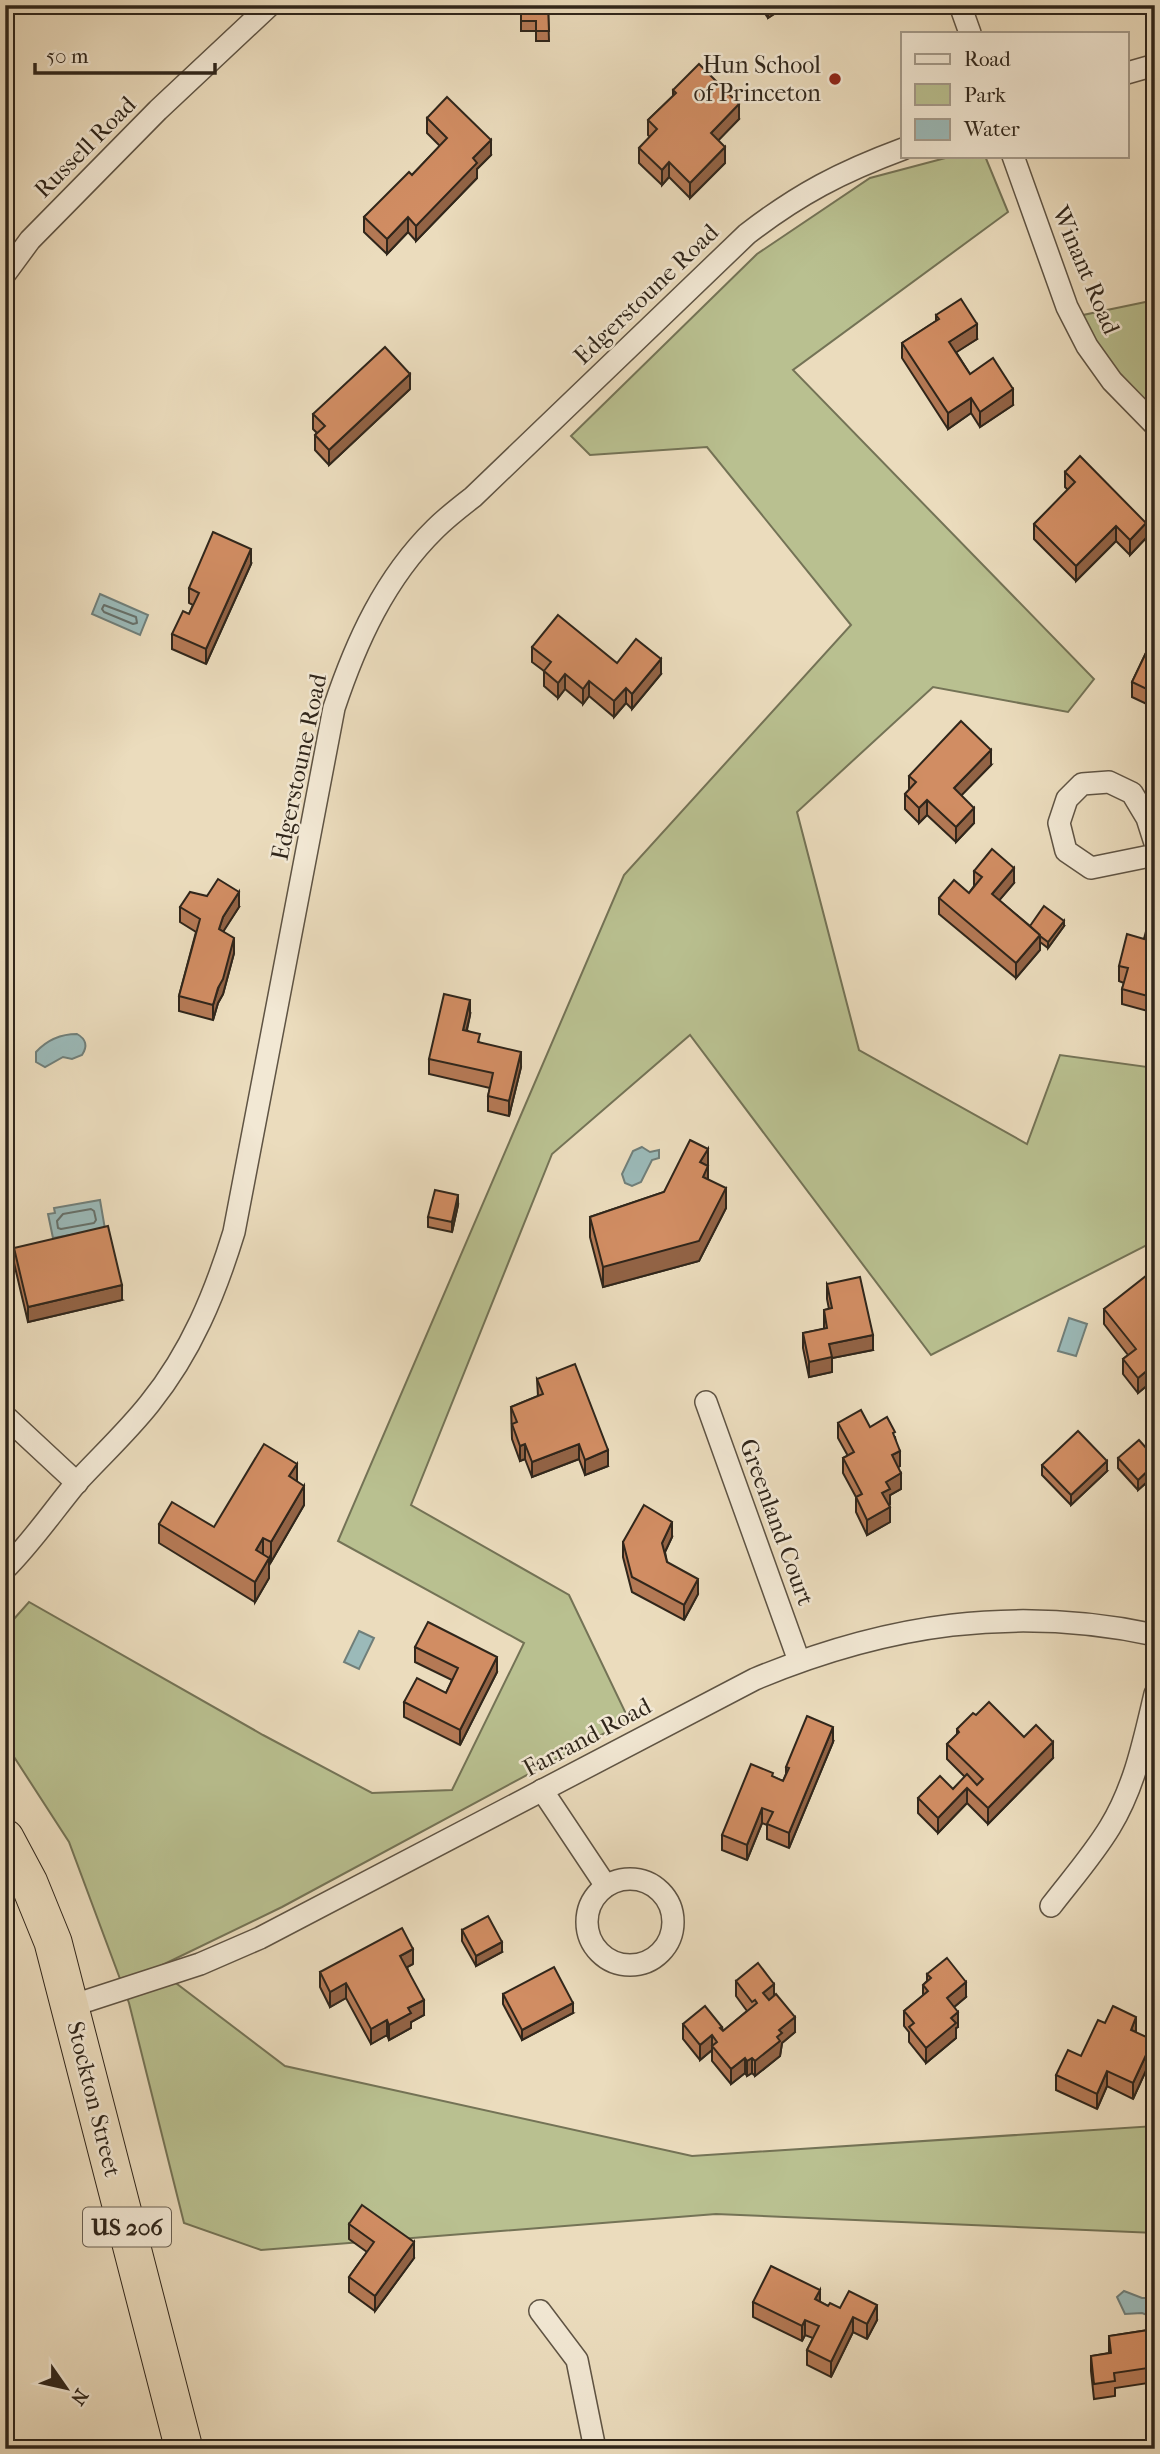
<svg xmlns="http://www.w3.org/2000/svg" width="1160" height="2454" font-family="'IM FELL French Canon',serif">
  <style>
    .green { fill: #b9c090; stroke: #747356; stroke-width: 2 }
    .water { fill: #9bbab9; stroke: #707f7a; stroke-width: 2 }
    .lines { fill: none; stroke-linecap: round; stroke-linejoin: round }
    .shore { stroke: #66706a; stroke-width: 2 }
    .minor-casing { stroke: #5f5444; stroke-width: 24 }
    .trunk-casing { stroke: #30261b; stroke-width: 39 }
    .minor { stroke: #f2e8d4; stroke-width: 21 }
    .trunk { stroke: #ebdcbd; stroke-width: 37 }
    .wall { fill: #b47955; stroke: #30261b; stroke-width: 2 }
    .shaded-wall { fill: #926345; stroke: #30261b; stroke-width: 2 }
    .building { fill: #d18d63; stroke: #30261b; stroke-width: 2 }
    .poi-dot { fill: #8f2418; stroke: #f2e8d4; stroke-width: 2.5 }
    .labels { text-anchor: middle; stroke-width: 5; stroke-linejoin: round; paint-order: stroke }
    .shield { fill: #f2e8d4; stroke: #6a6052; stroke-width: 2 }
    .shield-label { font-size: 23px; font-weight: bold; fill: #30261b }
    .poi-label { font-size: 24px; fill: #30261b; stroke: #f2e8d4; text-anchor: end }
    .street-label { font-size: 24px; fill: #30261b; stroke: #f2e8d4 }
  </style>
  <rect width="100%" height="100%" fill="#ebdcbd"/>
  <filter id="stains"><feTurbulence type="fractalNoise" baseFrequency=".00286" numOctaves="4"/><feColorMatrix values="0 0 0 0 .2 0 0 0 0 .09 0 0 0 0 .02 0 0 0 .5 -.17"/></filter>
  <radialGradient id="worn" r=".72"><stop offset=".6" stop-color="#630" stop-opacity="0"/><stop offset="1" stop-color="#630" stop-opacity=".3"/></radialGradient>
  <g class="green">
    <polygon points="953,156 985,156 1008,212 793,370 1094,679 1068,712 933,687 797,812 859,1050 1027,1144 1060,1055 1155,1068 1155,1241 931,1355 690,1035 552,1154 411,1505 569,1595 629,1720 282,1907 156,1968 285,2066 692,2156 1155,2126 1155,2233 716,2214 261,2250 184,2223 129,2003 69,1842 5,1743 5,1629 29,1602 263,1735 372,1793 452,1790 524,1643 338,1541 624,875 851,625 707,447 590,455 571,436 757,254 870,178"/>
    <polygon points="1155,300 1155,432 1064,319"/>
  </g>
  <g class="water">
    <polygon points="100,594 148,615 140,635 92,614"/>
    <path d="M77 1034C86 1039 88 1046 82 1055L72 1059 63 1057 45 1067 36 1062V1052C47 1040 60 1034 77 1034Z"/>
    <polygon points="642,1147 650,1152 659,1150 659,1158 652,1160 641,1182 632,1186 625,1183 622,1174 633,1151"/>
    <polygon points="100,1200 105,1229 53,1238 48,1214 55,1213 54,1208"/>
    <polygon points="1069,1318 1087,1324 1076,1356 1058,1351"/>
    <polygon points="359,1631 374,1638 359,1669 344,1662"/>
    <polygon points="1124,2291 1142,2298 1155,2298 1155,2318 1142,2313 1125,2314 1117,2297"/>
  </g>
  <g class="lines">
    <g class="shore">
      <polygon points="104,605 136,617 137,623 133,624 104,612 102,609"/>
      <polygon points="91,1209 94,1211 96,1220 94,1223 61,1229 58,1228 57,1221 63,1214"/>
    </g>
    <defs>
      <g id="minor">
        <polyline points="960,5 970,33"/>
        <polyline points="1127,73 1155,65"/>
        <polyline points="1013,156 1067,307 1087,346 1112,381 1155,425"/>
        <polyline points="5,274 30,240 158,110 270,5"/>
        <polyline points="1155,843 1147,818 1132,793 1109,782 1082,784 1067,799 1059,823 1066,851 1091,868 1155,855"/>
        <polyline points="706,1402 799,1661"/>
        <polyline points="5,1416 77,1483"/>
        <path d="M5 1569C32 1542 53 1511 77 1482 101 1456 128 1431 150 1403 191 1352 215 1294 234 1232L334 708C356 642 385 578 435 529 447 517 460 507 473 497L747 234C799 194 841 172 903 149"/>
        <polyline points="542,1790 606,1886"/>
        <circle cx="630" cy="1922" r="43"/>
        <path d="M1051 1906C1071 1880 1093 1855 1110 1827 1135 1786 1144 1740 1155 1694"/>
        <path d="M71 2006 200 1964 260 1938 755 1679C887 1624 1014 1605 1155 1635"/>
        <polyline points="540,2311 577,2360 595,2449"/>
      </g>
      <polyline id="trunk" points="5,1838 29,1883 53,1942 184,2449"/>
    </defs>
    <use href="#minor" class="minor-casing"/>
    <use href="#trunk" class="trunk-casing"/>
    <use href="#minor" class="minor"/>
    <use href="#trunk" class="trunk"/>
  </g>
  <g class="wall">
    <polygon points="521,5 548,5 549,41 536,41 536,31 521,31"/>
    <polygon points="759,5 788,5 768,18"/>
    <polygon points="673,90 739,119 718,140 725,163 690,198 669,177 662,185 639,163 639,148 650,137 648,135 648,120 673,96"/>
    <polygon points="427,118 491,155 477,169 477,178 416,241 408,232 387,254 364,232 364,217 412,175 440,146 427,133"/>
    <polygon points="936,315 977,339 956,352 970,374 1013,405 980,427 971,413 948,429 902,358 902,343 936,321"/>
    <polygon points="410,389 329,465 315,450 315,435 317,433 313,429 313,414"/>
    <polygon points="1065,472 1146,538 1130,555 1116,541 1076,581 1034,539 1034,524 1068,490 1065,487"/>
    <polygon points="251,564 206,664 172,649 172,634 189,614 193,605 189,603 189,588"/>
    <polygon points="1155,634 1155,708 1132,697 1132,682"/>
    <polygon points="532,647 617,663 661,674 632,709 626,703 614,717 589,696 583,704 565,689 558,698 544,686 544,671 532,662"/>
    <polygon points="991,765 961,795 974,823 956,842 927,815 919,823 905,809 905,794 909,790 909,776"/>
    <polygon points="974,871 1014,883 999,900 1030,926 1064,926 1048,948 1040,942 1040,950 1016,978 939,914 939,898 969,893 974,886"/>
    <polygon points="180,907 239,907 223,931 234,953 223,994 218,1003 213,1020 179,1011 179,996 196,932 180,922"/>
    <polygon points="1155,917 1155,1013 1122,1004 1122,989 1124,983 1119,981 1119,966 1144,939"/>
    <polygon points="470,1015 467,1030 480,1043 521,1067 509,1116 488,1111 488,1096 490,1088 429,1074 429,1059"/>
    <polygon points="708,1149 708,1179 726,1208 699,1261 603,1287 590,1237 590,1217 664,1192"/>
    <polygon points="458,1205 452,1232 428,1227 428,1217"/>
    <polygon points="14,1248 122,1300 28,1322 14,1263"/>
    <polygon points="1155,1277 1155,1379 1138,1393 1123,1374 1123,1359 1128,1355 1104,1324 1104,1309"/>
    <polygon points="827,1284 873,1350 832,1358 832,1372 809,1377 803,1348 803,1333 824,1329 824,1310 829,1309 827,1299"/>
    <polygon points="537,1379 608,1466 585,1475 579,1459 532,1477 525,1459 520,1461 512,1439 511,1407 538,1396"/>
    <polygon points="838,1423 870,1427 895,1437 900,1466 898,1467 901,1489 890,1495 890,1504 889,1505 890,1522 867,1535 856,1512 856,1497 843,1473 843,1458 848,1456 838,1438"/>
    <polygon points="1118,1458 1155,1464 1155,1475 1138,1490 1118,1468"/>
    <polygon points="1042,1465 1107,1471 1071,1505 1042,1475"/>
    <polygon points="297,1481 304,1505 271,1562 269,1561 269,1578 255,1602 159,1543 159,1524 214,1527"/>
    <polygon points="672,1537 665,1552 667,1562 698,1594 684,1620 632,1592 623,1557 623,1542"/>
    <polygon points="415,1647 497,1672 460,1745 404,1717 404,1702 446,1693 452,1680 415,1662"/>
    <polygon points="976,1715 1024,1737 1053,1758 988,1824 967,1803 938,1833 918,1813 918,1798 953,1789 965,1777 947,1759 947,1744 957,1735 957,1729"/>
    <polygon points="833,1742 789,1848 767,1839 767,1825 762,1823 747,1860 722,1850 722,1835 773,1777 783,1781 786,1774 786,1767"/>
    <polygon points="462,1930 502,1952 476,1966 462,1941"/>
    <polygon points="413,1964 407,1967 424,2015 411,2022 411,2028 389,2040 387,2035 371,2044 346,1998 330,2007 320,1987 320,1972"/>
    <polygon points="927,1974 966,1997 954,2007 958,2027 956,2028 956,2038 926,2063 909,2042 909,2032 904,2026 904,2011 923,1996 923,1985 927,1981"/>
    <polygon points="736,1981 774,1996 795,2032 782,2043 780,2056 755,2076 752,2073 747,2076 745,2073 731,2084 712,2061 712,2050 700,2060 683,2039 683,2024 722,2027 723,2031 747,2011 736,1996"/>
    <polygon points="503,1994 573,2013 522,2040 503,2004"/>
    <polygon points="1105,2023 1136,2032 1153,2055 1133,2099 1107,2086 1097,2109 1056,2090 1056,2075 1081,2056"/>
    <polygon points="349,2224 414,2258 375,2311 349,2292 349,2277 367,2252 349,2239"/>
    <polygon points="753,2302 820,2302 828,2306 840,2308 877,2320 867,2339 853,2332 831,2377 807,2365 807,2350 813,2338 805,2335 802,2341 753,2317"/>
    <polygon points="1155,2329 1155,2382 1115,2388 1115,2396 1094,2399 1091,2371 1091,2356 1109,2353 1109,2336"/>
  </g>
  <g class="shaded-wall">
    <polygon points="768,5 788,5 768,18"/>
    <polygon points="804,5 811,5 804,10"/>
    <polygon points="739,104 739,119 711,148 711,133"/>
    <polygon points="491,140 491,155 477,169 477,178 416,241 416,226 473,158"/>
    <polygon points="725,147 725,163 690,198 690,183"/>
    <polygon points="669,162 669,177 662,185 662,170"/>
    <polygon points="408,217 408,232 387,254 387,239"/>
    <polygon points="977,324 977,339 949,357 949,342"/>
    <polygon points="410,374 410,389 329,465 329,450"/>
    <polygon points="1013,389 1013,405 980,427 980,412"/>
    <polygon points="971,398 971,413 948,429 948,413"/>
    <polygon points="1146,523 1146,538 1130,555 1130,540"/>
    <polygon points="1116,526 1116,541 1076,581 1076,566"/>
    <polygon points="251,549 251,564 206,664 206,649"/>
    <polygon points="661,659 661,674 632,709 632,694"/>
    <polygon points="565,674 565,689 558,698 558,683"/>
    <polygon points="589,681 589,696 583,704 583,689"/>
    <polygon points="626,688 626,703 614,717 614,701"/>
    <polygon points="991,750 991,765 954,803 954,788"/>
    <polygon points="927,800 927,815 919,823 919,808"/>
    <polygon points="974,808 974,823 956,842 956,827"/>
    <polygon points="1014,868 1014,883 992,909 992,894"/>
    <polygon points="239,892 239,907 223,932 219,929 223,917"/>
    <polygon points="1064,921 1064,926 1048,948 1048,942"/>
    <polygon points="1040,935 1040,950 1016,978 1016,963"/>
    <polygon points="234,938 234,953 223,994 218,1003 213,1020 213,1005"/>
    <polygon points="470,1000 470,1015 463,1045 463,1030"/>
    <polygon points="521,1052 521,1067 509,1116 509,1101"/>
    <polygon points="708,1149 708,1186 703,1196 700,1162"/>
    <polygon points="726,1188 726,1208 699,1261 603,1287 603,1267"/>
    <polygon points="458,1195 458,1205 452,1232 452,1222"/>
    <polygon points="122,1285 122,1300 28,1322 28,1307"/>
    <polygon points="873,1335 873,1350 832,1358 832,1372 809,1377 809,1362 829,1344"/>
    <polygon points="1155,1364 1155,1379 1138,1393 1138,1378"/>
    <polygon points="525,1444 525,1459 520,1461 520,1446"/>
    <polygon points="579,1444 579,1459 532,1477 532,1462"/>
    <polygon points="608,1450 608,1466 585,1475 585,1460"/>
    <polygon points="900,1451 900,1466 892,1471 892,1455"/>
    <polygon points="1107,1461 1107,1471 1071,1505 1071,1495"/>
    <polygon points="297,1464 297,1483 289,1476"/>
    <polygon points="1155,1464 1155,1475 1138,1490 1138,1480"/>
    <polygon points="901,1473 901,1489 890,1495 890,1504 882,1508 882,1493 886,1482"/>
    <polygon points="304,1486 304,1505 271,1562 271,1542"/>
    <polygon points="890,1507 890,1522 867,1535 867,1520"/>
    <polygon points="672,1522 672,1537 662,1558 662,1543"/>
    <polygon points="263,1538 263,1557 256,1550"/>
    <polygon points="269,1558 269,1578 255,1602 255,1582"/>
    <polygon points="698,1579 698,1594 684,1620 684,1605"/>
    <polygon points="497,1657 497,1672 460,1745 460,1730"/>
    <polygon points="833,1727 833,1742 789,1848 789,1833"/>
    <polygon points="1053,1742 1053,1758 988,1824 988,1808"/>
    <polygon points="967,1788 967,1803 938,1833 938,1818"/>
    <polygon points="762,1808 762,1823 747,1860 747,1845"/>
    <polygon points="502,1942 502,1952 476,1966 476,1956"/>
    <polygon points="413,1949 413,1964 400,1971 400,1956"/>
    <polygon points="966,1982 966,1997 947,2013 947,1998"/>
    <polygon points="346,1983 346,1998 330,2007 330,1992"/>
    <polygon points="774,1984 774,1999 763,2008 763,1993"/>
    <polygon points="424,2000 424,2015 411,2022 411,2028 389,2040 389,2025 408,2008"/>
    <polygon points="573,2003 573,2013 522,2040 522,2030"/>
    <polygon points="958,2012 958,2027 956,2028 956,2038 926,2063 926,2048 951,2018"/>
    <polygon points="795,2017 795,2032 782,2043 780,2056 755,2076 755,2061 777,2037 779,2030"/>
    <polygon points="1136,2017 1136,2032 1131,2030"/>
    <polygon points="387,2020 387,2035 371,2044 371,2029"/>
    <polygon points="712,2035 712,2050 700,2060 700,2045"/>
    <polygon points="1153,2040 1153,2055 1133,2099 1133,2083"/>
    <polygon points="745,2058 745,2073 731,2084 731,2069"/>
    <polygon points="752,2058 752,2073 747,2076 747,2061"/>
    <polygon points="1107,2071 1107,2086 1097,2109 1097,2094"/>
    <polygon points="414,2242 414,2258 375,2311 375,2296"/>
    <polygon points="820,2290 820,2305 815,2299"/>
    <polygon points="877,2305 877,2320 867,2339 867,2324"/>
    <polygon points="853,2317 853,2332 831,2377 831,2362"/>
    <polygon points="805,2320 805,2335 802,2341 802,2326"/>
  </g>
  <g class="building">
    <polygon points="521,5 548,5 549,31 536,31 536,21 521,21"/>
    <polygon points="699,64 739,104 711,133 725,147 690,183 669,162 662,170 639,148 657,129 648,120 676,93 673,90"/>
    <polygon points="447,97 491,140 473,158 477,163 416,226 408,217 387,239 364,217 409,172 412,175 447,138 427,118"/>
    <polygon points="961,299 977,324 949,342 970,374 993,358 1013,389 980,412 971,398 948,413 902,343 939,319 936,315"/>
    <polygon points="385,347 410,374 329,450 315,435 325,426 313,414"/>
    <polygon points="1080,456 1146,523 1130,540 1116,526 1076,566 1034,524 1075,482 1065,472"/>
    <polygon points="213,532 251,549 206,649 172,634 183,611 189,614 199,593 189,588"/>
    <polygon points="558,615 617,663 636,639 661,659 632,694 626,688 614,701 589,681 583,689 565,674 558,683 544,671 551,662 532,647"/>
    <polygon points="1155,634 1155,693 1132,682"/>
    <polygon points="961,721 991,750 954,788 974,808 956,827 927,800 919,808 905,794 916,782 909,776"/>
    <polygon points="992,849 1014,868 992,894 1040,935 1016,963 939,898 954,880 969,893 982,877 974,871"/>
    <polygon points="218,879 239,892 223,917 219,929 234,938 223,979 218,988 213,1005 179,996 200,919 180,907 190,892 207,896"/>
    <polygon points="1044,906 1064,921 1048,942 1040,936 1040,935 1030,926"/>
    <polygon points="1150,916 1155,917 1155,998 1122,989 1128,968 1119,966 1127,934 1144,939"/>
    <polygon points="444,994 470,1000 463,1030 480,1034 478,1042 521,1052 509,1101 488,1096 493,1073 429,1059"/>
    <polygon points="690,1140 708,1149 700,1162 708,1166 703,1177 726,1188 699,1241 603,1267 590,1217 664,1192"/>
    <polygon points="435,1190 458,1195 452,1222 428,1217"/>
    <polygon points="108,1226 122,1285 28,1307 14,1248"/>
    <polygon points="1151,1272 1155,1277 1155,1364 1138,1378 1123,1359 1136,1349 1104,1309"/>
    <polygon points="860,1277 873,1335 829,1344 832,1357 809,1362 803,1333 827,1328 824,1310 832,1308 827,1284"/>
    <polygon points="575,1364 608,1450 585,1460 579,1444 532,1462 525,1444 520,1446 512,1424 517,1422 511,1407 543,1394 537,1379"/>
    <polygon points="861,1410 870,1427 887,1417 895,1432 893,1433 900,1451 892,1455 901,1473 886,1482 890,1489 882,1493 890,1507 867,1520 856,1497 862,1494 843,1458 854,1452 838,1423"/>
    <polygon points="1078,1431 1107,1461 1071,1495 1042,1465"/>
    <polygon points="1139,1440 1155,1458 1155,1464 1138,1480 1118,1458"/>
    <polygon points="264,1444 297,1464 289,1476 304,1486 271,1542 263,1538 256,1550 269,1558 255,1582 159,1524 172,1502 214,1527"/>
    <polygon points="644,1505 672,1522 662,1543 667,1562 698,1579 684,1605 632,1577 623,1542"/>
    <polygon points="428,1622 497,1657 460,1730 404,1702 417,1678 446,1693 458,1668 415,1647"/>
    <polygon points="989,1702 1024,1737 1036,1725 1053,1742 988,1808 967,1788 938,1818 918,1798 940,1776 953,1789 967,1774 977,1785 983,1779 947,1744 959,1732 957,1729 973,1713 976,1715"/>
    <polygon points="807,1716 833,1727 789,1833 767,1824 773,1812 762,1808 747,1845 722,1835 751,1764 773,1773 772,1776 783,1781 789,1768 786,1767"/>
    <polygon points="488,1916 502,1942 476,1956 462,1930"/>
    <polygon points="402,1928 413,1949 400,1956 424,2000 408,2008 411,2013 389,2025 387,2020 371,2029 346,1983 330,1992 320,1972"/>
    <polygon points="947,1958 966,1982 947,1998 958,2012 951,2018 956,2023 926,2048 909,2027 914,2023 904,2011 928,1991 923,1985 931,1978 927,1974"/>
    <polygon points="758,1963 774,1984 763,1993 769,2000 776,1994 795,2017 779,2030 782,2033 777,2037 780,2041 755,2061 752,2058 747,2061 745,2058 731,2069 712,2046 717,2042 712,2035 700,2045 683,2024 705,2006 722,2027 720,2028 723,2031 757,2003 755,2000 752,2002 736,1981"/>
    <polygon points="554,1967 573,2003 522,2030 503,1994"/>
    <polygon points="1113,2006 1136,2017 1131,2030 1153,2040 1133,2083 1107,2071 1097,2094 1056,2075 1068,2050 1081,2056 1098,2020 1105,2023"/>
    <polygon points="362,2205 414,2242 375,2296 349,2277 374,2242 349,2224"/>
    <polygon points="771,2266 820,2290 815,2299 828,2306 830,2303 840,2308 849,2291 877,2305 867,2324 853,2317 831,2362 807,2350 819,2326 805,2320 802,2326 753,2302"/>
    <polygon points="1155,2329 1155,2367 1114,2373 1115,2381 1094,2384 1091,2356 1111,2353 1109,2336"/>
  </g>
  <circle class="poi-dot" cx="835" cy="79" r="7"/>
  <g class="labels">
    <rect class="shield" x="83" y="2207.5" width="88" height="39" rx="5"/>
    <g class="shield-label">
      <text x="127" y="2235">US 206</text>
    </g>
    <g class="poi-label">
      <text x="821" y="73">Hun School<tspan x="821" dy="28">of Princeton</tspan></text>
    </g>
    <g class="street-label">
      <text transform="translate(85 147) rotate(-45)" y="8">Russell Road</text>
      <text transform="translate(1086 270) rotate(67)" y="8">Winant Road</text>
      <text transform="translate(646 294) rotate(-44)" y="8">Edgerstoune Road</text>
      <text transform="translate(299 767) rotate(-78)" y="8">Edgerstoune Road</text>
      <text transform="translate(777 1522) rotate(70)" y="8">Greenland Court</text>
      <text transform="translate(587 1737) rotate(-28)" y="8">Farrand Road</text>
      <text transform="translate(94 2099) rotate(76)" y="8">Stockton Street</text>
    </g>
  </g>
  <rect width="1160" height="2454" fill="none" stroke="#ebdcbd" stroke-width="28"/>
  <rect x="7" y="7" width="1146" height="2440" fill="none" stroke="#30261b" stroke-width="3.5"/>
  <rect x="14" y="14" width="1132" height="2426" fill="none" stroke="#30261b" stroke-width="2"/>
  <rect x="901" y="32" width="228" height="126" fill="#f2e8d4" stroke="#a49a8a" stroke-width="2"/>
  <rect x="915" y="54" width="35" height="10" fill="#f2e8d4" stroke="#a49a8a" stroke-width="2"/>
  <text x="964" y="66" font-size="21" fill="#30261b">Road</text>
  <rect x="915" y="84" width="35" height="21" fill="#b9c090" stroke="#a49a8a" stroke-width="2"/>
  <text x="964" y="102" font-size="21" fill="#30261b">Park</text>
  <rect x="915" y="119" width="35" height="21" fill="#9bbab9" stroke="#a49a8a" stroke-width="2"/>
  <text x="964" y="136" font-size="21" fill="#30261b">Water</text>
  <g transform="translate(66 2388) rotate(124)" stroke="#f2e8d4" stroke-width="5" paint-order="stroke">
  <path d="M0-5L12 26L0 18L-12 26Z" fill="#30261b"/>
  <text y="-10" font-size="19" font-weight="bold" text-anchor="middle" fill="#30261b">N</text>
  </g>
  <path d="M35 63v10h180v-10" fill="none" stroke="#30261b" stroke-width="3.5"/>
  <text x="46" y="63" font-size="21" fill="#30261b" stroke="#f2e8d4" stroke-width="5" paint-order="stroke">50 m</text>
  <rect width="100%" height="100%" filter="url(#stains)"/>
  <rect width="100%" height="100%" fill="url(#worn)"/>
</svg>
